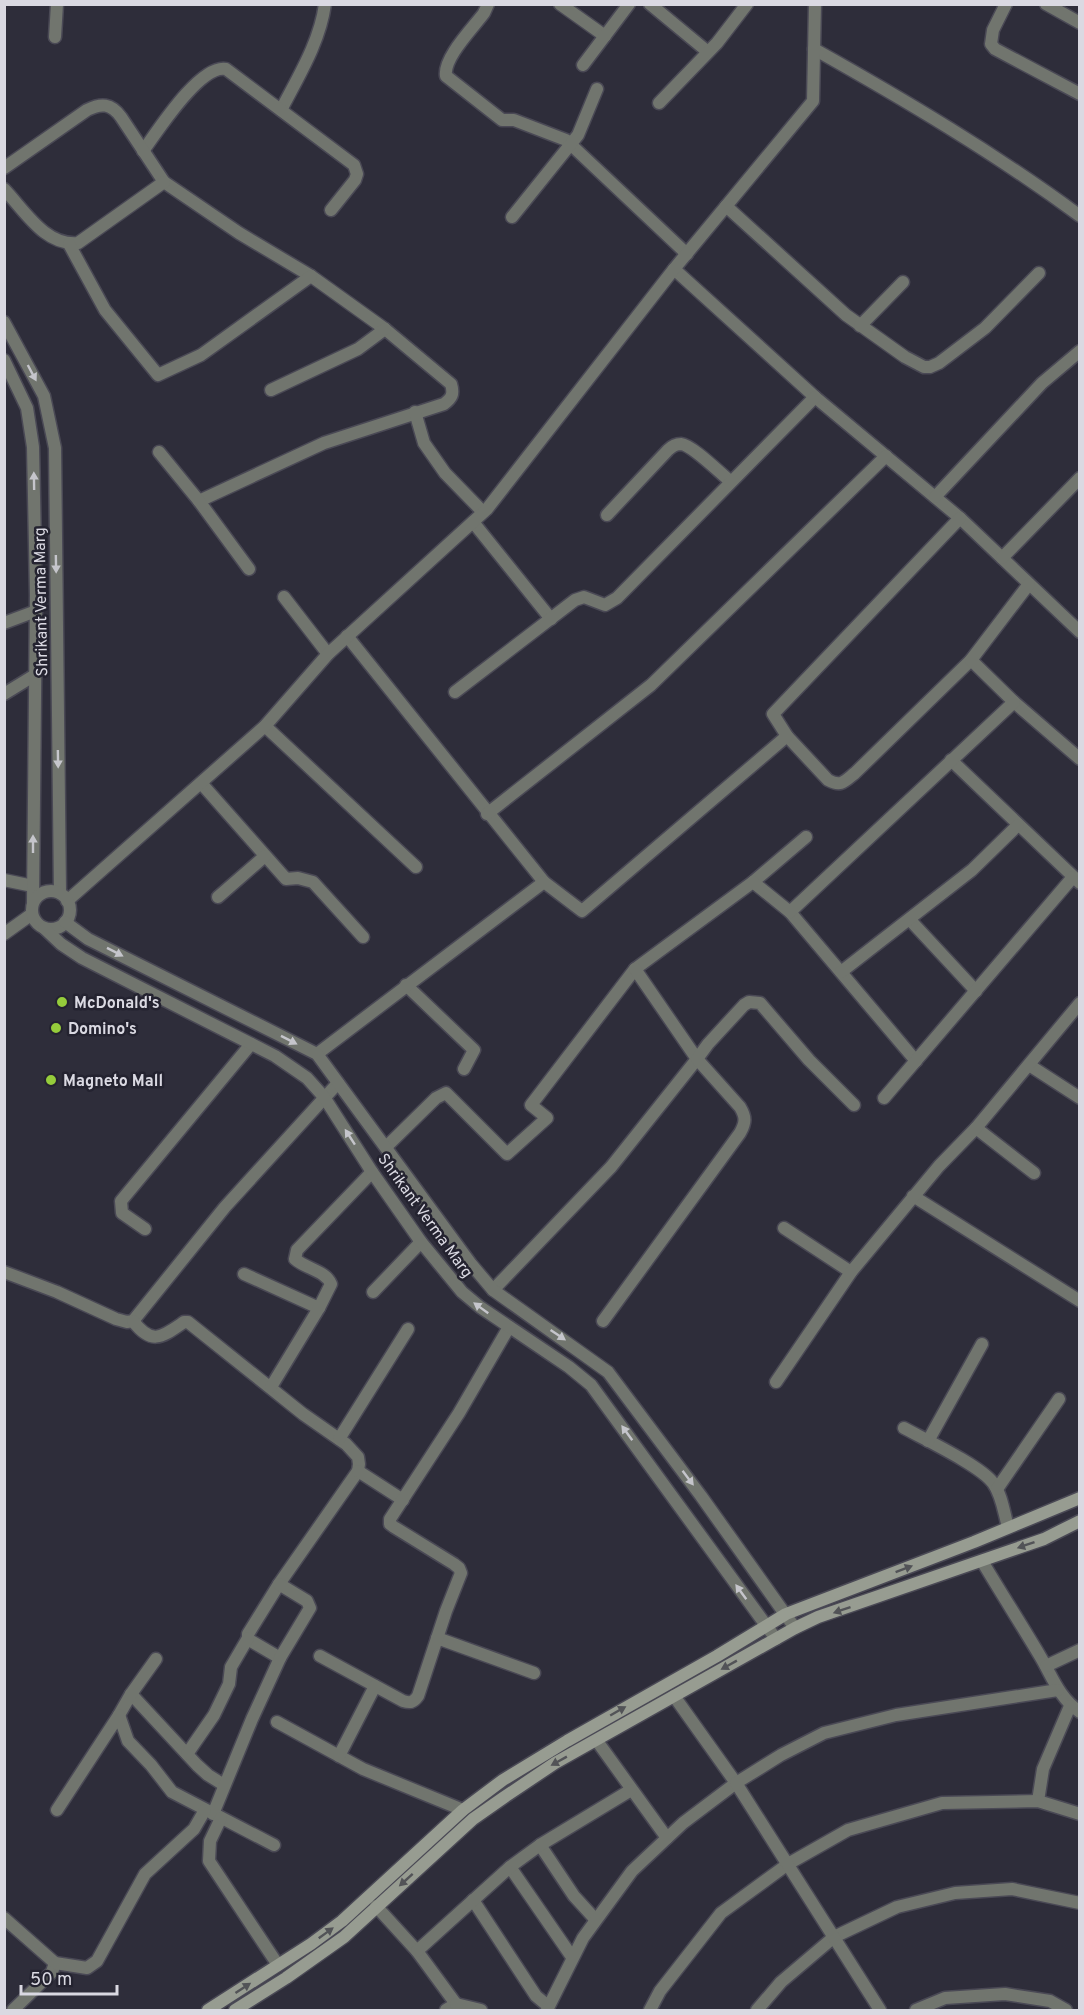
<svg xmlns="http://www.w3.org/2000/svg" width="1084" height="2015" font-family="Overpass,sans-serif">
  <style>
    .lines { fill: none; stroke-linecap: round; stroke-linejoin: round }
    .minor-casing { stroke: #4a4955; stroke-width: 15 }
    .tertiary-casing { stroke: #4a4955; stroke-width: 15 }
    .secondary-casing { stroke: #4a4955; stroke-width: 15 }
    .minor { stroke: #71756e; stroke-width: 12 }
    .tertiary { stroke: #71756e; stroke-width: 12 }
    .secondary { stroke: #979c91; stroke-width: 12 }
    .oneway { fill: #c5c5cb }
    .oneway2 { fill: #525357 }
    .poi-dot { fill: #95cc3b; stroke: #242330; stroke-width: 2 }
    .labels { text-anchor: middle; stroke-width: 5; stroke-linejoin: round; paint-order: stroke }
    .street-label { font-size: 16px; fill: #dad9e2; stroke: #242330 }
    .poi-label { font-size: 16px; font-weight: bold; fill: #dad9e2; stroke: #242330; text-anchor: start }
  </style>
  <rect width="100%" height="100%" fill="#2e2d3a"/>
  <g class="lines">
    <defs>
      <g id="minor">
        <path d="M488 4 484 13C473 28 443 58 446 76L502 120H514L566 140 687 254"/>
        <polyline points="560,4 605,36"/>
        <polyline points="650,4 708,52"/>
        <polyline points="1006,4 993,30 991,44 995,49 1080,94"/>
        <polyline points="1046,4 1080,23"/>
        <polyline points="55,37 57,4"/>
        <path d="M814 49C905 100 996 154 1080 216"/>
        <polyline points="583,65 629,4"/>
        <polyline points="659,103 717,43 747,4"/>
        <path d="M281 110C298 77 320 42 325 4"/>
        <path d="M143 151C157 132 200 64 226 69L354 165 357 174 355 180 331 210"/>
        <path d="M4 168 87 110C101 103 111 103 121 117L164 182 239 233 311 276 385 329 451 384C454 394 452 398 444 404L324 443 199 501"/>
        <path d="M4 189C25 211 45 246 78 243L164 182"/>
        <polyline points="726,206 846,315 905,357 924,367 930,367 939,363 985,328 1039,273"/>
        <polyline points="512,217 578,135 597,89"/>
        <polyline points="69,244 105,310 158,375 201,355 311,276"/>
        <polyline points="674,269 815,397 960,518 1080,632"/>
        <polyline points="860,326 903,282"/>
        <polyline points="271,390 358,349 385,329"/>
        <polyline points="415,412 424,443 445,473 483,512"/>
        <polyline points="159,452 199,501 249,569"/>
        <polyline points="935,497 1042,383 1080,351"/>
        <path d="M607 515 668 450C671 447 676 444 681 444 692 445 720 473 730 481"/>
        <polyline points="473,522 551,619"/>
        <polyline points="1002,558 1080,478"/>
        <polyline points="284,597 328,654"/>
        <polyline points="4,623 36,611"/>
        <polyline points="347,636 544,882"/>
        <polyline points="455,692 575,600 584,597 605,605 617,598 815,397"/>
        <polyline points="4,694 35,675"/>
        <polyline points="1014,702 1080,759"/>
        <polyline points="265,726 416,867"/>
        <path d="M787 736 828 780C841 787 844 782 855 773L971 660"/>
        <polyline points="951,760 1080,883"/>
        <polyline points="201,783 286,879 298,878 313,882 363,937"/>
        <polyline points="487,814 651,685 886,456"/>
        <polyline points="4,880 33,886"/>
        <polyline points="753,882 806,837"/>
        <polyline points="218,897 265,856"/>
        <polyline points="67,901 265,726 328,654 487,509 674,269 813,101 815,4"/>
        <polyline points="790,912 916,1061"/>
        <polyline points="910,920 976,991"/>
        <polyline points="4,934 32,914"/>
        <polyline points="841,972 972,870 1018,825"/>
        <polyline points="406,985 474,1050 464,1069"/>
        <polyline points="317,1054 544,882 582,911 787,736 773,714 960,518"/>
        <polyline points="1029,1065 1080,1098"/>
        <polyline points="884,1098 1073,877"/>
        <polyline points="976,1128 1034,1173"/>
        <polyline points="386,1147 436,1098 446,1093 507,1154 547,1118 531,1105 635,969 753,882 790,912 1014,702 971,660 1029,584"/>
        <polyline points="913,1196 1080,1301"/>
        <polyline points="784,1228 851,1272"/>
        <polyline points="145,1229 122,1213 121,1201 251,1044"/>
        <polyline points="4,1272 57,1292 116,1319 127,1322 133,1321 225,1207 338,1083"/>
        <polyline points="244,1274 319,1308"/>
        <polyline points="493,1290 611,1167 697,1059 635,969"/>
        <polyline points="373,1292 421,1242"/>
        <path d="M133 1321C152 1346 162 1337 184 1322H188L303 1414 346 1444 358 1457 359 1464 358 1471 279 1584 248 1634V1638L251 1641 280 1658"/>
        <path d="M603 1321 740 1133C746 1122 746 1117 740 1107L697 1059 708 1044 744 1005 749 1002 760 1003 809 1060 854 1105"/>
        <polyline points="776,1382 851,1272 939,1166 976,1128 1080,1003"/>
        <path d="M271 1387 319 1308 331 1284C325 1270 306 1269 295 1259L297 1250 372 1172"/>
        <path d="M904 1428C924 1439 981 1466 993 1483 1002 1495 1004 1513 1008 1527"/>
        <polyline points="339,1439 408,1329"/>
        <polyline points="928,1441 982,1344"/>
        <polyline points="358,1471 403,1500"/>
        <polyline points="997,1489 1059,1399"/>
        <path d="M982 1561C1001 1593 1021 1624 1040 1656 1052 1676 1059 1698 1080 1712"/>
        <polyline points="437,1638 534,1673"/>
        <path d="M320 1656 403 1701C410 1703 413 1703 418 1696L446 1611 461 1573 459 1568 454 1564 394 1527 390 1524V1519L459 1413 509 1327"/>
        <polyline points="1046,1666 1080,1650"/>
        <polyline points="131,1694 197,1765 208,1775 224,1785"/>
        <polyline points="119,1715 131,1694 156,1659"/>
        <polyline points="277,1722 363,1769 463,1810"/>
        <polyline points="597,1741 667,1838"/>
        <polyline points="187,1754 214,1715 229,1684 231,1667 248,1638"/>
        <polyline points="339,1756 375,1686"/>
        <polyline points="1038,1801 1043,1769 1070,1706"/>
        <polyline points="57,1810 119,1715 128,1741 151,1765 172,1792 274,1845"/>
        <polyline points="213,1814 252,1719 280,1658 310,1608 307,1601 279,1584"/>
        <polyline points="221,1818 210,1841 209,1861 278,1965"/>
        <polyline points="540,1845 574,1896 595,1919"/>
        <polyline points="510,1867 572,1957"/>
        <polyline points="473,1900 536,1996 548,2006"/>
        <polyline points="376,1906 417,1951 456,2004 446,2010"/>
        <polyline points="4,1918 55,1963 52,1972 13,2010"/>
        <polyline points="417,1951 510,1867 540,1845 631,1790"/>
        <polyline points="55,1963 87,1968 97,1961 145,1874 194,1829 205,1810"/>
        <polyline points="456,2004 481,2010"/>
        <polyline points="547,2010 583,1938 632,1871 683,1823 736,1783 674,1696"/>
        <polyline points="650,2010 660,1991 721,1913 788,1864 848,1830 942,1803 1038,1801 1080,1814"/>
        <polyline points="757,2010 781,1982 834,1937 897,1907 955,1893 1012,1889 1080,1903"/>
        <polyline points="880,2010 736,1783 781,1755 824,1733 896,1715 1058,1690"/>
        <polyline points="916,2010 945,1998 1005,1994 1050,2001 1066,2010"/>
      </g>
      <g id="tertiary">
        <polyline points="4,322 44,396 55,448 60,893"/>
        <polyline points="4,360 27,408 33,447 36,595 33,902"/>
        <circle cx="51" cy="910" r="19"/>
        <polyline points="65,922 88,939 317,1054 471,1264 493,1290 608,1372 701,1496 795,1628"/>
        <polyline points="44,928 61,944 82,958 275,1056 307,1078 324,1097 372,1172 421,1242 462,1292 480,1307 569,1367 591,1385 776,1639"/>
      </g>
      <g id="secondary">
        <polyline points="208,2010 311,1944 342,1921 463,1810 503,1780 567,1741 717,1656 786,1614 974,1542 1080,1498"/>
        <polyline points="235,2010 286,1978 344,1937 473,1819 503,1798 555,1763 795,1628 818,1617 1044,1539 1080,1521"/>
      </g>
    </defs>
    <use href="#minor" class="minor-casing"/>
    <use href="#tertiary" class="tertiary-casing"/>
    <use href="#secondary" class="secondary-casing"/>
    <use href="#minor" class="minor"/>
    <use href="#tertiary" class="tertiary"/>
    <use href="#secondary" class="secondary"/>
  </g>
  <defs><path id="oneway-solid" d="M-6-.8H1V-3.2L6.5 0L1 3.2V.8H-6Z" transform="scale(1.5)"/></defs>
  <g class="oneway">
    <use href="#oneway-solid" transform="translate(32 373) rotate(62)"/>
    <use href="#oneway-solid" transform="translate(34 481) rotate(-91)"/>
    <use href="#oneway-solid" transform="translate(56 564) rotate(89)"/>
    <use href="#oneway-solid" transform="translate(58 759) rotate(89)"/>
    <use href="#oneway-solid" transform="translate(33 844) rotate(-90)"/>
    <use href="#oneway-solid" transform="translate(115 952) rotate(27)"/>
    <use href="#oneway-solid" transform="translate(289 1040) rotate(27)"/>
    <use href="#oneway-solid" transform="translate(350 1137) rotate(-123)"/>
    <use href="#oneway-solid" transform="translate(481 1308) rotate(-144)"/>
    <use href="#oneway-solid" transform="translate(558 1335) rotate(34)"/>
    <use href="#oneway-solid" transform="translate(627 1433) rotate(-126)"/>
    <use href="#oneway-solid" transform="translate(688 1478) rotate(53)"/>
    <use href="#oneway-solid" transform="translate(741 1592) rotate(-126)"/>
  </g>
  <g class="oneway2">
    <use href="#oneway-solid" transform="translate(1026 1545) rotate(161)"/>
    <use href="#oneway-solid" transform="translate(904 1569) rotate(-21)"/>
    <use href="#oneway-solid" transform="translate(842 1610) rotate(161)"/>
    <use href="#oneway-solid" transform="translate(729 1665) rotate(151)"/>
    <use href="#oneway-solid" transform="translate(618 1711) rotate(-30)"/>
    <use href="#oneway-solid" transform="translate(559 1761) rotate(151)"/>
    <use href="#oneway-solid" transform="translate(406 1880) rotate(138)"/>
    <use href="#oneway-solid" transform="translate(326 1933) rotate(-36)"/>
    <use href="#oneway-solid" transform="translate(243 1988) rotate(-33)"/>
  </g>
  <g class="poi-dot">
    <circle cx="62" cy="1002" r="6"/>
    <circle cx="56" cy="1028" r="6"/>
    <circle cx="51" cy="1080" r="6"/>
  </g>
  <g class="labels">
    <g class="street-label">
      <text transform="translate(40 602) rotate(-91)" y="6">Shrikant Verma Marg</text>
      <text transform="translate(426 1215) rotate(54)" y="6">Shrikant Verma Marg</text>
    </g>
    <g class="poi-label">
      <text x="74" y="1008">McDonald's</text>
      <text x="68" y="1034">Domino's</text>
      <text x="63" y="1086">Magneto Mall</text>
    </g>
  </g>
  <rect width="1084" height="2015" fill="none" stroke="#dad9e2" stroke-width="12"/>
  <path d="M21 1985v9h96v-9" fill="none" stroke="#dad9e2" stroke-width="3"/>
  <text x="30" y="1985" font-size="18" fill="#dad9e2" stroke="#242330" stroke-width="4.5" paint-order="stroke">50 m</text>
</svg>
